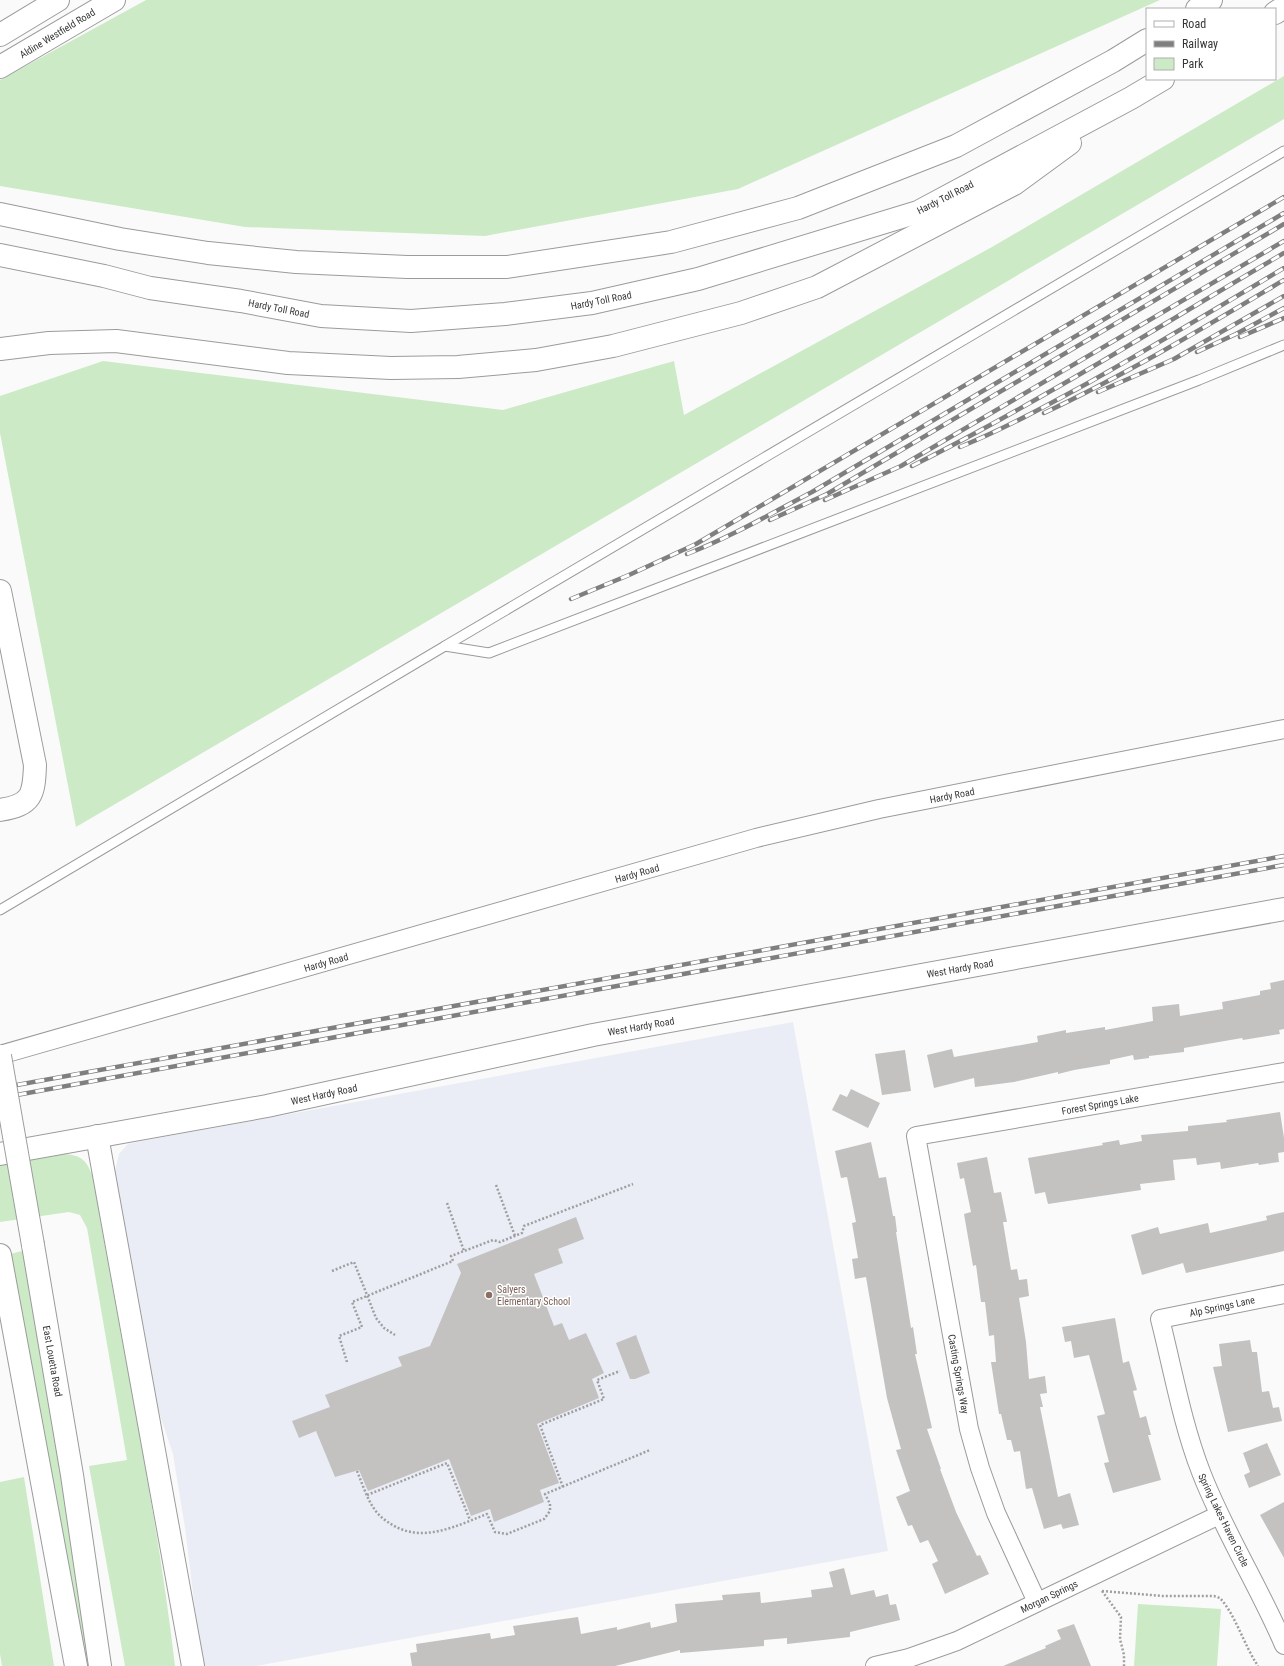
<svg xmlns="http://www.w3.org/2000/svg" width="1284" height="1666" font-family="'Roboto Condensed',sans-serif">
  <style>
    .built { fill: #eaedf5 }
    .green { fill: #cdeac7 }
    .building { fill: #c3c2c1 }
    .lines { fill: none; stroke-linecap: round; stroke-linejoin: round }
    .service-casing { stroke: #9b9b9c; stroke-width: 11 }
    .minor-casing { stroke: #9b9b9c; stroke-width: 20 }
    .secondary-casing { stroke: #9b9b9c; stroke-width: 24 }
    .motorway-casing { stroke: #9b9b9c; stroke-width: 24 }
    .path { stroke: #9f9fa0; stroke-width: 2.5; stroke-dasharray: 2 2; stroke-linecap: butt }
    .service { stroke: #fff; stroke-width: 9 }
    .minor { stroke: #fff; stroke-width: 18 }
    .secondary { stroke: #fff; stroke-width: 22 }
    .motorway { stroke: #fff; stroke-width: 22 }
    .rail-casing { stroke: #7f7f80; stroke-width: 4.5 }
    .rail { stroke: #fff; stroke-width: 3; stroke-dasharray: 9; stroke-linecap: butt }
    .secondary-bridge-casing { stroke: #9b9b9c; stroke-width: 24; stroke-linecap: butt }
    .secondary-bridge { stroke: #fff; stroke-width: 22 }
    .education-dot { fill: #8d6e63; stroke: #fff; stroke-width: 1.5 }
    .labels { text-anchor: middle; stroke-width: 3; stroke-linejoin: round; paint-order: stroke }
    .street-label { font-size: 10px; fill: #373738; stroke: #fff }
    .education-label { font-size: 10px; fill: #785e54; stroke: #fff; text-anchor: start }
  </style>
  <rect width="100%" height="100%" fill="#fafafb"/>
  <polygon class="built" points="793,1022 888,1551 256,1666 202,1666 185,1528 173,1454 154,1397 115,1171 119,1154 128,1144 142,1141"/>
  <g class="green">
    <polygon points="146,0 1160,0 738,189 485,236 245,227 0,186 0,80"/>
    <polygon points="1284,76 1284,119 76,827 0,433 0,396 103,361 503,410 674,361 684,415 992,247"/>
    <path d="M65 1154C83 1156 86 1160 93 1177 120 1340 156 1502 175 1666H125L89 1466 127 1460 87 1228 80 1215 69 1212 0 1222V1166Z"/>
    <polygon points="26,1250 93,1666 86,1666 10,1254"/>
    <polygon points="24,1477 54,1666 2,1666 0,1654 0,1482"/>
    <polygon points="1138,1604 1221,1609 1217,1666 1134,1666"/>
  </g>
  <g class="building">
    <polygon points="1284,980 1284,1029 1279,1030 1280,1034 1243,1040 1242,1038 1184,1048 1184,1052 1149,1056 1149,1058 1134,1060 1133,1055 1110,1060 1110,1064 1074,1070 1058,1074 1058,1072 1014,1082 975,1087 974,1078 934,1088 927,1055 952,1049 954,1057 1038,1042 1037,1036 1066,1030 1066,1033 1105,1027 1105,1030 1153,1021 1152,1007 1179,1004 1180,1016 1223,1009 1222,1002 1260,995 1260,991 1271,989 1270,983"/>
    <polygon points="905,1050 911,1091 882,1095 875,1054"/>
    <polygon points="851,1089 880,1103 868,1128 832,1110 840,1094 847,1097"/>
    <polygon points="1280,1112 1284,1138 1284,1152 1278,1153 1279,1162 1259,1165 1258,1163 1221,1169 1220,1162 1197,1165 1196,1158 1173,1160 1175,1180 1140,1184 1141,1190 1048,1204 1045,1192 1035,1194 1028,1158 1103,1145 1102,1143 1119,1140 1120,1145 1142,1141 1141,1135 1188,1131 1188,1126 1227,1122 1226,1120"/>
    <polygon points="871,1142 879,1178 886,1177 893,1216 895,1216 897,1232 896,1232 911,1328 913,1327 917,1354 915,1354 932,1428 927,1429 941,1469 940,1469 956,1512 977,1556 980,1555 989,1574 945,1594 932,1564 938,1561 928,1540 920,1543 912,1525 908,1526 896,1497 910,1491 896,1450 901,1449 887,1398 866,1277 855,1279 852,1259 858,1258 852,1223 856,1222 847,1177 841,1178 835,1151"/>
    <polygon points="987,1157 994,1193 1001,1192 1007,1222 1003,1222 1011,1270 1017,1269 1019,1280 1027,1279 1029,1296 1019,1298 1026,1342 1029,1379 1045,1376 1047,1393 1040,1394 1043,1407 1040,1407 1058,1497 1070,1493 1079,1525 1063,1529 1061,1524 1044,1529 1032,1488 1026,1489 1020,1451 1014,1452 1011,1440 1007,1440 1001,1414 999,1414 991,1362 996,1362 994,1335 989,1336 985,1302 981,1302 976,1265 973,1266 964,1214 971,1212 964,1178 960,1179 957,1163"/>
    <polygon points="1284,1212 1284,1251 1186,1273 1183,1263 1142,1275 1131,1235 1158,1227 1160,1234 1208,1223 1210,1233 1267,1220 1266,1216"/>
    <polygon points="576,1217 584,1239 558,1249 563,1263 534,1274 554,1326 562,1323 569,1340 586,1333 604,1373 592,1379 599,1398 537,1424 559,1483 540,1490 544,1502 494,1522 490,1509 471,1516 449,1459 368,1491 359,1470 335,1477 316,1431 299,1438 292,1421 330,1407 325,1395 402,1366 398,1357 430,1346 461,1273 457,1264"/>
    <polygon points="1115,1318 1123,1363 1129,1361 1137,1390 1133,1391 1140,1418 1146,1416 1151,1435 1148,1435 1161,1480 1113,1493 1104,1463 1109,1462 1097,1416 1105,1414 1089,1355 1074,1358 1071,1341 1065,1342 1062,1327"/>
    <polygon points="636,1335 650,1373 635,1379 630,1379 616,1343"/>
    <polygon points="1250,1340 1252,1352 1257,1352 1262,1392 1269,1391 1273,1408 1279,1407 1282,1421 1228,1432 1213,1367 1222,1366 1219,1344"/>
    <polygon points="1267,1443 1281,1475 1249,1488 1244,1475 1250,1472 1243,1453"/>
    <polygon points="1284,1502 1284,1558 1260,1515"/>
    <polygon points="844,1568 851,1595 874,1590 876,1597 888,1594 890,1605 896,1604 900,1620 850,1632 850,1637 787,1644 787,1638 764,1640 764,1646 680,1653 680,1650 615,1666 412,1666 410,1653 417,1652 416,1644 490,1633 491,1639 515,1635 513,1626 578,1617 581,1634 617,1627 617,1630 650,1622 651,1628 677,1622 675,1604 723,1600 722,1595 760,1592 761,1603 812,1597 811,1590 833,1587 829,1572"/>
    <polygon points="1074,1624 1091,1666 1003,1666 1046,1648 1045,1646 1061,1639 1057,1630"/>
  </g>
  <g class="lines">
    <defs>
      <g id="service">
        <polyline points="445,646 1284,151"/>
        <polyline points="0,910 445,646 489,653 1199,380 1284,345"/>
      </g>
      <g id="minor">
        <polyline points="0,1055 756,838 879,809 1284,729"/>
        <path d="M1284 1294 1160 1319C1173 1370 1182 1423 1201 1472 1224 1532 1259 1586 1284 1645"/>
        <polyline points="1037,1602 996,1513 980,1468 969,1429 916,1136 1284,1072"/>
        <polyline points="875,1666 909,1658 957,1641 1219,1515"/>
      </g>
      <g id="secondary">
        <polyline points="0,35 58,0"/>
        <polyline points="0,67 114,0"/>
        <path d="M0 591 35 765C34 795 32 805 0 810"/>
        <polyline points="97,1136 193,1666"/>
        <polyline points="0,1154 267,1106 593,1035 1284,909"/>
        <polyline points="33,1245 72,1475 100,1666"/>
        <polyline points="0,1255 76,1666"/>
      </g>
      <g id="motorway">
        <polyline points="1197,9 1211,0"/>
        <polyline points="1275,13 1284,7"/>
        <polyline points="0,214 120,239 208,253 296,262 407,267 507,267 671,242 798,208 956,146 1113,61 1147,40"/>
        <polyline points="0,255 104,276 150,288 241,301 321,316 411,321 505,314 592,303 698,279 918,212 1131,98 1163,79"/>
        <polyline points="0,349 49,343 116,341 288,363 391,368 458,367 536,360 613,346 741,313 817,287 1014,184 1070,143"/>
      </g>
    </defs>
    <use href="#service" class="service-casing"/>
    <use href="#minor" class="minor-casing"/>
    <use href="#secondary" class="secondary-casing"/>
    <use href="#motorway" class="motorway-casing"/>
    <g class="path">
      <polyline points="496,1185 515,1236"/>
      <polyline points="447,1203 464,1251"/>
      <polyline points="332,1271 354,1262 376,1318 384,1328 395,1335"/>
      <polyline points="347,1362 339,1336 362,1327 352,1302 453,1261 451,1256 493,1240 500,1242 522,1233 524,1226 633,1184"/>
      <path d="M357 1471C362 1483 366 1496 373 1507 377 1514 384 1520 391 1524 422 1544 456 1526 487 1514L495 1532 507 1534 544 1519 550 1511V1504L545 1494 650 1450"/>
      <polyline points="563,1487 540,1425 604,1399 597,1380 620,1371"/>
      <polyline points="367,1495 447,1463 470,1520"/>
      <path d="M1102 1591 1163 1596H1214L1220 1598C1236 1616 1244 1645 1258 1666"/>
      <polyline points="1102,1591 1121,1617 1120,1639 1124,1655 1124,1666"/>
    </g>
    <use href="#service" class="service"/>
    <use href="#minor" class="minor"/>
    <use href="#secondary" class="secondary"/>
    <use href="#motorway" class="motorway"/>
    <defs>
      <g id="rail">
        <polyline points="1240,337 1284,318"/>
        <polyline points="1197,352 1236,334 1284,308"/>
        <polyline points="1098,392 1174,359 1284,296"/>
        <path d="M1044 413C1127 374 1205 327 1284 280"/>
        <path d="M960 447C1004 429 1046 406 1088 383 1154 346 1219 307 1284 268"/>
        <path d="M912 466C1040 402 1161 325 1284 253"/>
        <polyline points="825,500 901,466 1284,241"/>
        <polyline points="770,520 827,494 1284,224"/>
        <path d="M687 554C731 537 772 513 812 492L1284 213"/>
        <polyline points="571,599 629,575 696,544 1284,197"/>
        <polyline points="0,1088 1284,856"/>
        <polyline points="0,1098 1284,865"/>
      </g>
    </defs>
    <use href="#rail" class="rail-casing"/>
    <use href="#rail" class="rail"/>
    <defs>
      <polyline id="secondary-bridge" points="0,1056 33,1245"/>
    </defs>
    <use href="#secondary-bridge" class="secondary-bridge-casing"/>
    <use href="#secondary-bridge" class="secondary-bridge"/>
  </g>
  <circle class="education-dot" cx="489" cy="1295" r="4"/>
  <g class="labels">
    <g class="street-label">
      <text transform="translate(57 33) rotate(-31)" y="4">Aldine Westfield Road</text>
      <text transform="translate(945 197) rotate(-27)" y="4">Hardy Toll Road</text>
      <text transform="translate(601 300) rotate(-11)" y="4">Hardy Toll Road</text>
      <text transform="translate(279 308) rotate(11)" y="4">Hardy Toll Road</text>
      <text transform="translate(952 795) rotate(-11)" y="4">Hardy Road</text>
      <text transform="translate(637 873) rotate(-16)" y="4">Hardy Road</text>
      <text transform="translate(326 962) rotate(-16)" y="4">Hardy Road</text>
      <text transform="translate(960 968) rotate(-10)" y="4">West Hardy Road</text>
      <text transform="translate(641 1026) rotate(-10)" y="4">West Hardy Road</text>
      <text transform="translate(324 1094) rotate(-12)" y="4">West Hardy Road</text>
      <text transform="translate(1100 1104) rotate(-10)" y="4">Forest Springs Lake</text>
      <text transform="translate(1222 1306) rotate(-12)" y="4">Alp Springs Lane</text>
      <text transform="translate(53 1361) rotate(80)" y="4">East Louetta Road</text>
      <text transform="translate(959 1374) rotate(80)" y="4">Casting Springs Way</text>
      <text transform="translate(1224 1520) rotate(64)" y="4">Spring Lakes Haven Circle</text>
      <text transform="translate(1049 1596) rotate(-26)" y="4">Morgan Springs</text>
    </g>
    <g class="education-label">
      <text x="497" y="1293">Salyers<tspan x="497" dy="12">Elementary School</tspan></text>
    </g>
  </g>
  <rect x="1146" y="8" width="130" height="72" fill="#ffffff" stroke="#afafaf"/>
  <rect x="1154" y="21" width="20" height="6" fill="#ffffff" stroke="#afafaf"/>
  <text x="1182" y="28" font-size="12" fill="#373738">Road</text>
  <rect x="1154" y="41" width="20" height="6" fill="#7f7f80" stroke="#afafaf"/>
  <text x="1182" y="48" font-size="12" fill="#373738">Railway</text>
  <rect x="1154" y="58" width="20" height="12" fill="#cdeac7" stroke="#afafaf"/>
  <text x="1182" y="68" font-size="12" fill="#373738">Park</text>
</svg>
